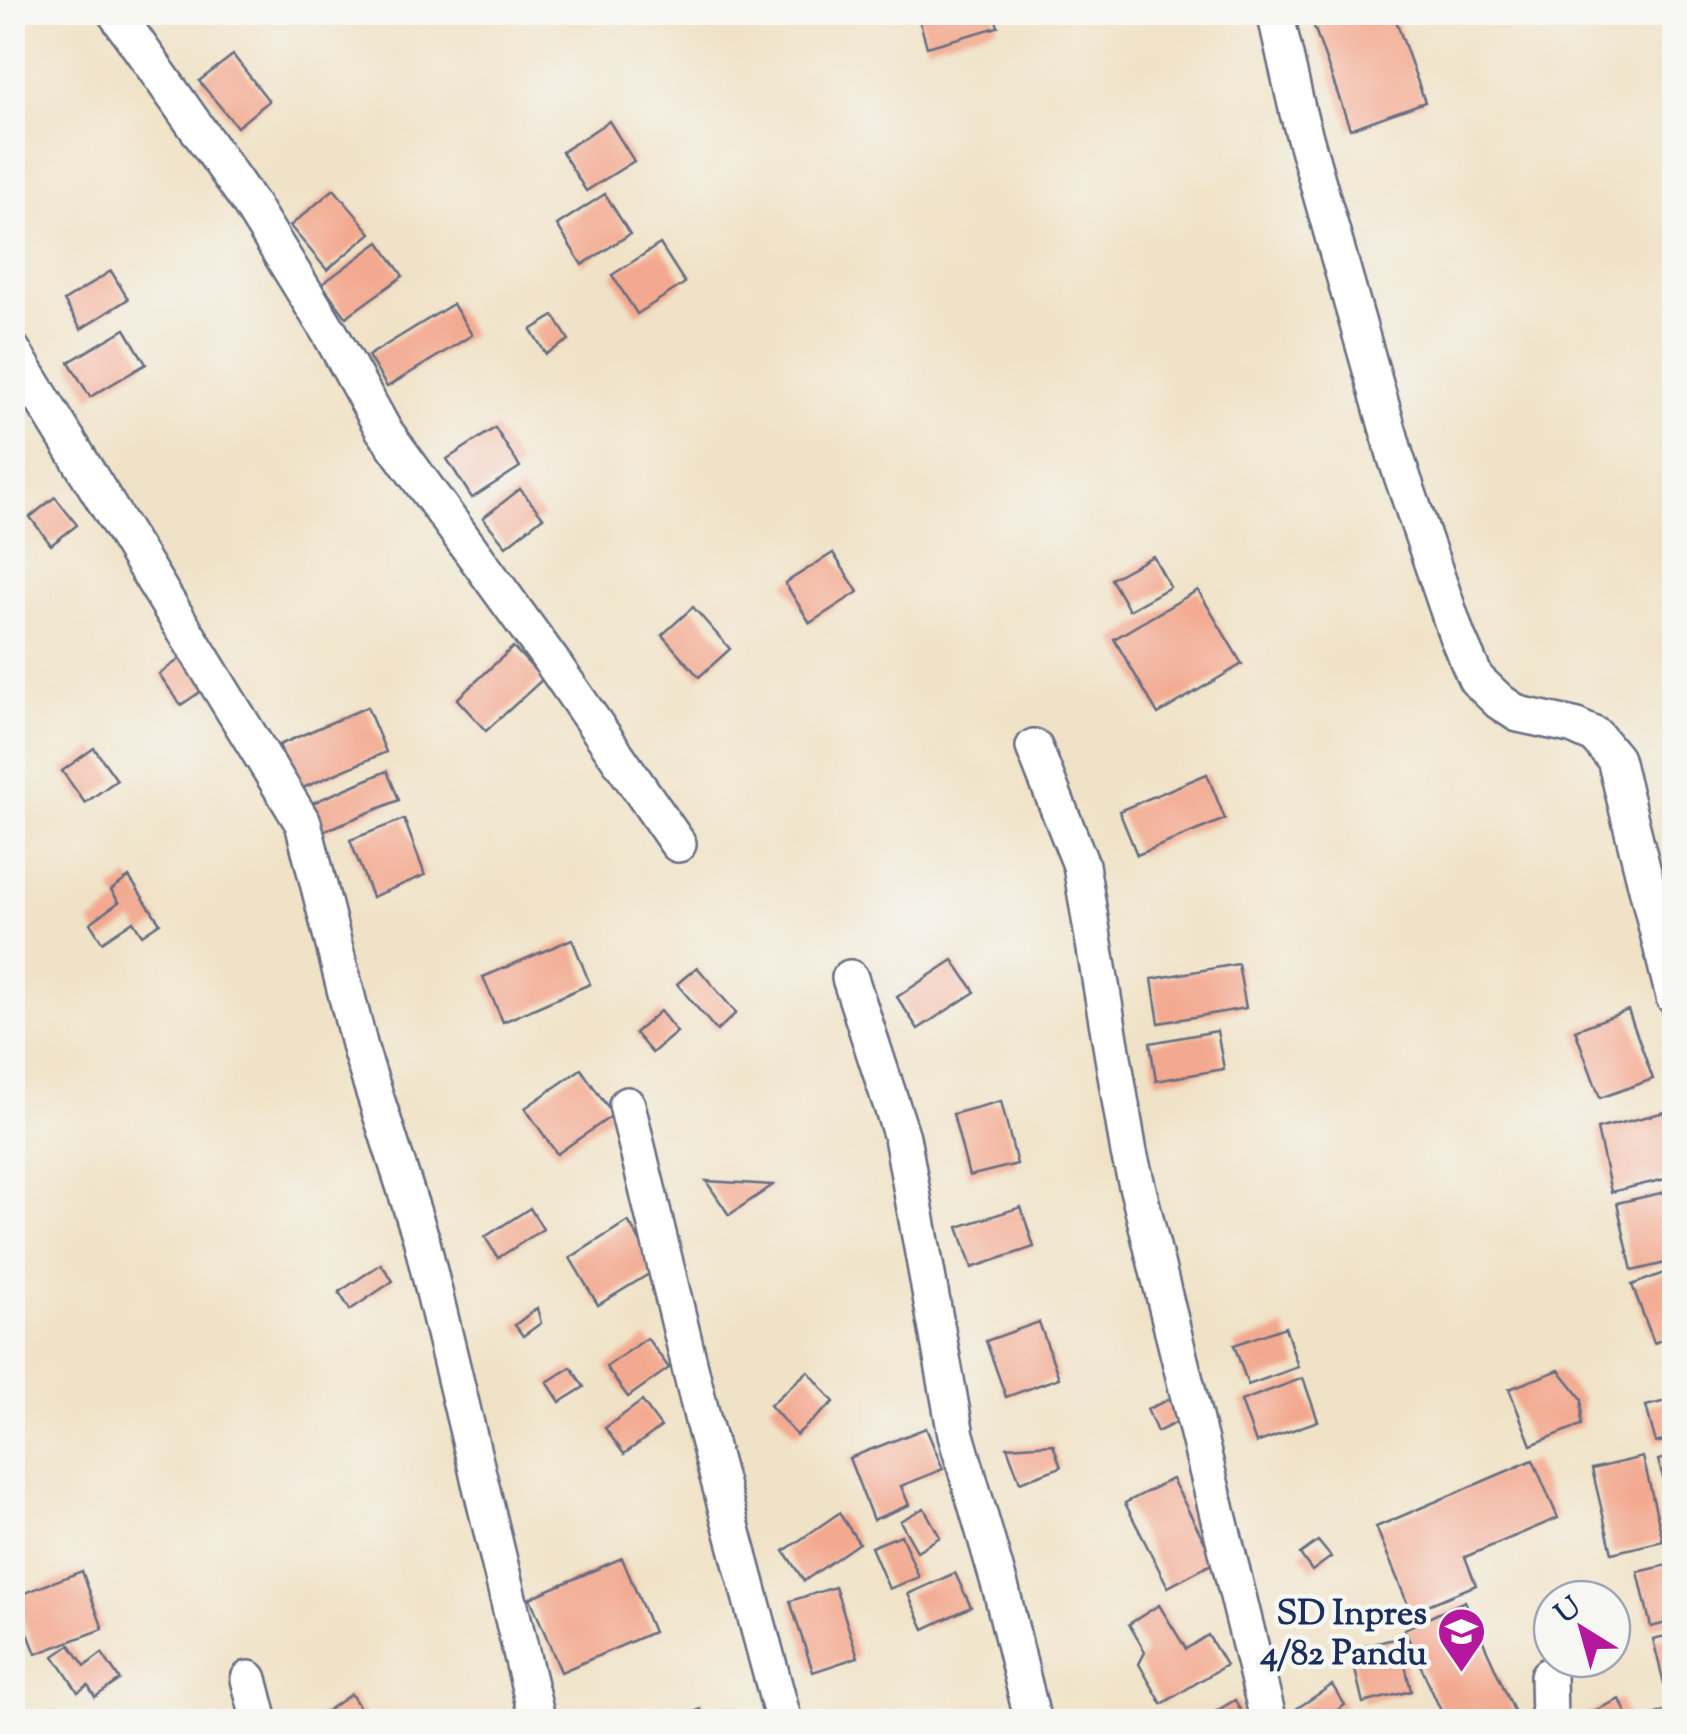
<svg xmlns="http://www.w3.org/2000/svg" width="1687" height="1734" font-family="'Sorts Mill Goudy',serif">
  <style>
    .building { fill: #f3a98f }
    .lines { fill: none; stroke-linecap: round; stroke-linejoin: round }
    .street-casing { stroke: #666e82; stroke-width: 40 }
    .street { stroke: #fff; stroke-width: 35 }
    .labels { text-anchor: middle; stroke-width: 9; stroke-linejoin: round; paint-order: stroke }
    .poi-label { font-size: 35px; font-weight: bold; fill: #1b2f5e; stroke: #f6f6f2; text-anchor: end }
  </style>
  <rect width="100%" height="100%" fill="#f6f6f2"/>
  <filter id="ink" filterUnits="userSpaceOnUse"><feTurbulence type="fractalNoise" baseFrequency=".01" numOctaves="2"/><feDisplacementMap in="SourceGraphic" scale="20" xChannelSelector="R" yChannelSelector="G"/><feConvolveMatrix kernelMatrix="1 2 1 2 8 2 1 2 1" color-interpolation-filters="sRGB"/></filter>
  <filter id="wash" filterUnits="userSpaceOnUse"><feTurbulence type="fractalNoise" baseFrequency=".0048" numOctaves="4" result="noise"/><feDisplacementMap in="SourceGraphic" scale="40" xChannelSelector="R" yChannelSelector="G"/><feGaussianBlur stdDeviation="2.25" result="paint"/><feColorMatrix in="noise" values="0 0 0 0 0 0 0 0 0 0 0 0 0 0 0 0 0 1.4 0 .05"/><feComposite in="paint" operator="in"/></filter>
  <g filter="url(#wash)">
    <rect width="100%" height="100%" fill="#f0e2c6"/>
    <g id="blocks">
      <g class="building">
        <polygon points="917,12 994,12 998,27 927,47"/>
        <polygon points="1309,12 1393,12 1425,102 1350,129"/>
        <polygon points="233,55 269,101 237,127 199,81"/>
        <polygon points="609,121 634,161 586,191 562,152"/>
        <polygon points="334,189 371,233 327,270 290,226"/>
        <polygon points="605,194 630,234 582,265 557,225"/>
        <polygon points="379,242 403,276 346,317 322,284"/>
        <polygon points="660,244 685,283 637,314 612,275"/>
        <polygon points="111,271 128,299 81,329 64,301"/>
        <polygon points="453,304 472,335 387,387 368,356"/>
        <polygon points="554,316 569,340 546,354 531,330"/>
        <polygon points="125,329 146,364 90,397 69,362"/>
        <polygon points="495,428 520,467 472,498 447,459"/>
        <polygon points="520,489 543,517 506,546 483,518"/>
        <polygon points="55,497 77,525 51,545 30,517"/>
        <polygon points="833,553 858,592 810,623 785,583"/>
        <polygon points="1153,556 1170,587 1129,610 1111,579"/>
        <polygon points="1198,590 1242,664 1158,714 1114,639"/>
        <polygon points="693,607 730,649 699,677 662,635"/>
        <polygon points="513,647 543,679 486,731 457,699"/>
        <polygon points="191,651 213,683 181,705 159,674"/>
        <polygon points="367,707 386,752 298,790 279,745"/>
        <polygon points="94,748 117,780 85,803 62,771"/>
        <polygon points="387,771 399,800 322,832 310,804"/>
        <polygon points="1207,774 1225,819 1137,855 1119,811"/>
        <polygon points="404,819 425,875 372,897 350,840"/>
        <polygon points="129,877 160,923 142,935 133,921 102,942 90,923 119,902 111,890"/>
        <polygon points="572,939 590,984 503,1022 483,977"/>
        <polygon points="953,960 975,992 918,1029 897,997"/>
        <polygon points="1238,964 1246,1008 1159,1023 1152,979"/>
        <polygon points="697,967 736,1013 717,1031 677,984"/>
        <polygon points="1628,1010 1653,1079 1600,1098 1575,1030"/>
        <polygon points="660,1011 677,1032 652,1053 635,1033"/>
        <polygon points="1217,1031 1224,1069 1156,1081 1150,1043"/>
        <polygon points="581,1069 613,1115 557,1154 525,1108"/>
        <polygon points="1001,1101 1017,1164 969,1176 953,1114"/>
        <polygon points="1673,1110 1674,1177 1611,1192 1597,1129"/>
        <polygon points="706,1181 773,1185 729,1215"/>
        <polygon points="1674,1190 1674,1261 1632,1271 1617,1203"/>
        <polygon points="1021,1207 1034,1247 972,1268 958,1227"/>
        <polygon points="530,1208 543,1229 498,1258 485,1237"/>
        <polygon points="628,1221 657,1269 598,1305 570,1258"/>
        <polygon points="381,1264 393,1281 350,1310 339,1292"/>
        <polygon points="1674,1269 1674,1335 1654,1343 1632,1285"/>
        <polygon points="537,1308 541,1323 523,1336 515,1325"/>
        <polygon points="1039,1322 1059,1378 1006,1397 986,1341"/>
        <polygon points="1285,1327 1298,1367 1248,1385 1234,1345"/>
        <polygon points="647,1338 669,1368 628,1397 606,1367"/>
        <polygon points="571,1367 584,1387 560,1402 547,1382"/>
        <polygon points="1559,1370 1582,1399 1581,1425 1531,1445 1509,1389"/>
        <polygon points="808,1371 834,1402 796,1435 770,1405"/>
        <polygon points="1303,1378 1318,1421 1256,1443 1241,1401"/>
        <polygon points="1175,1397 1184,1419 1157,1432 1147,1409"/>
        <polygon points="1674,1399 1674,1438 1656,1443 1646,1406"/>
        <polygon points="642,1401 661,1427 624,1454 605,1428"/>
        <polygon points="926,1428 943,1469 901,1486 909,1505 873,1520 849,1458"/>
        <polygon points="1053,1444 1061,1467 1020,1482 1007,1447"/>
        <polygon points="1674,1455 1674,1486 1666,1488 1658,1460"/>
        <polygon points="1643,1457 1663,1541 1612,1553 1592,1469"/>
        <polygon points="1533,1460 1558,1518 1465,1557 1476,1585 1411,1612 1376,1527"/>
        <polygon points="1172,1479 1215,1562 1168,1587 1125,1503"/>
        <polygon points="1674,1492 1674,1516 1673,1516 1668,1494"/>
        <polygon points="924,1508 940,1537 917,1551 900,1521"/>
        <polygon points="839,1513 859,1543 804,1581 784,1551"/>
        <polygon points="901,1535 919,1577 889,1589 871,1547"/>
        <polygon points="1318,1541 1331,1557 1312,1571 1300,1554"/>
        <polygon points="622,1558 653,1632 561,1672 530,1598"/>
        <polygon points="1672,1564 1674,1621 1651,1627 1638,1572"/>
        <polygon points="82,1571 103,1629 36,1654 14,1597"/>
        <polygon points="955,1573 971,1607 924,1629 908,1594"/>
        <polygon points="835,1587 858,1657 813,1672 790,1601"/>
        <polygon points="1465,1601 1519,1722 1446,1722 1404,1629"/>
        <polygon points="1159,1605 1186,1649 1208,1635 1226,1665 1162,1704 1139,1664 1145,1652 1129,1624"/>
        <polygon points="1674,1634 1674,1698 1668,1700 1653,1639"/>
        <polygon points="1399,1638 1411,1691 1363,1703 1350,1649"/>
        <polygon points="70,1645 85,1666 102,1653 120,1680 95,1697 88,1685 78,1692 54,1656"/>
        <polygon points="1332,1685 1345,1705 1320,1722 1296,1722 1290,1713"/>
        <polygon points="351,1694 369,1722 311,1722"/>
        <polygon points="1620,1699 1630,1722 1570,1722"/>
        <polygon points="1235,1700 1247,1722 1198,1722"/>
        <polygon points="1674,1707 1674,1722 1638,1722 1638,1721"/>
        <polygon points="701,1709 706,1722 673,1722"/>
      </g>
    </g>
  </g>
  <g filter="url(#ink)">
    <use href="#blocks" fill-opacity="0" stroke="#666e82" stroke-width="2.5"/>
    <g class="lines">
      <defs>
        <g id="street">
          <polyline points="115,12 249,202 331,335 383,429 552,662 678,844"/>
          <polyline points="1275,12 1298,113 1396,458 1457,636 1476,679 1500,702 1518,714 1574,726 1596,736 1615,759 1674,997"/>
          <polyline points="12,350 303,823 361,1052 421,1238 538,1722"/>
          <polyline points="1034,747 1081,865 1129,1153 1269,1722"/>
          <polyline points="850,978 902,1137 956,1435 1002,1593 1033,1722"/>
          <polyline points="627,1105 703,1421 784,1722"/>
          <polyline points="1548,1676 1549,1722"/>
          <polyline points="249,1679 260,1722"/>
        </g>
      </defs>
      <use href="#street" class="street-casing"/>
      <use href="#street" class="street"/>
    </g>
  </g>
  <defs>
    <symbol id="school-pin" viewBox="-11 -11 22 30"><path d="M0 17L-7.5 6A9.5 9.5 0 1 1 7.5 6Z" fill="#b5179e" stroke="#f6f6f2"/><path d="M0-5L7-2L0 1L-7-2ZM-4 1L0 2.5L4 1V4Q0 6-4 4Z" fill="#fff"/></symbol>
  </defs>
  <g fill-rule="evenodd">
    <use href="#school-pin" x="1434" y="1604" width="55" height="75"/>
  </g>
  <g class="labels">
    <g class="poi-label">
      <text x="1427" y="1624">SD Inpres<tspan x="1427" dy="40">4/82 Pandu</tspan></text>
    </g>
  </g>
  <rect width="1687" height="1734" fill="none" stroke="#f6f6f2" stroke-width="50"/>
  <g transform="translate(1582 1629) rotate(323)"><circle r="48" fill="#f6f6f2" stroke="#9ea6b7" stroke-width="2.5"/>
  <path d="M0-8L18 38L0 25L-18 38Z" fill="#b5179e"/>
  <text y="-15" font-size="28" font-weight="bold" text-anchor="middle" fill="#1b2f5e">U</text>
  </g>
</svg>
